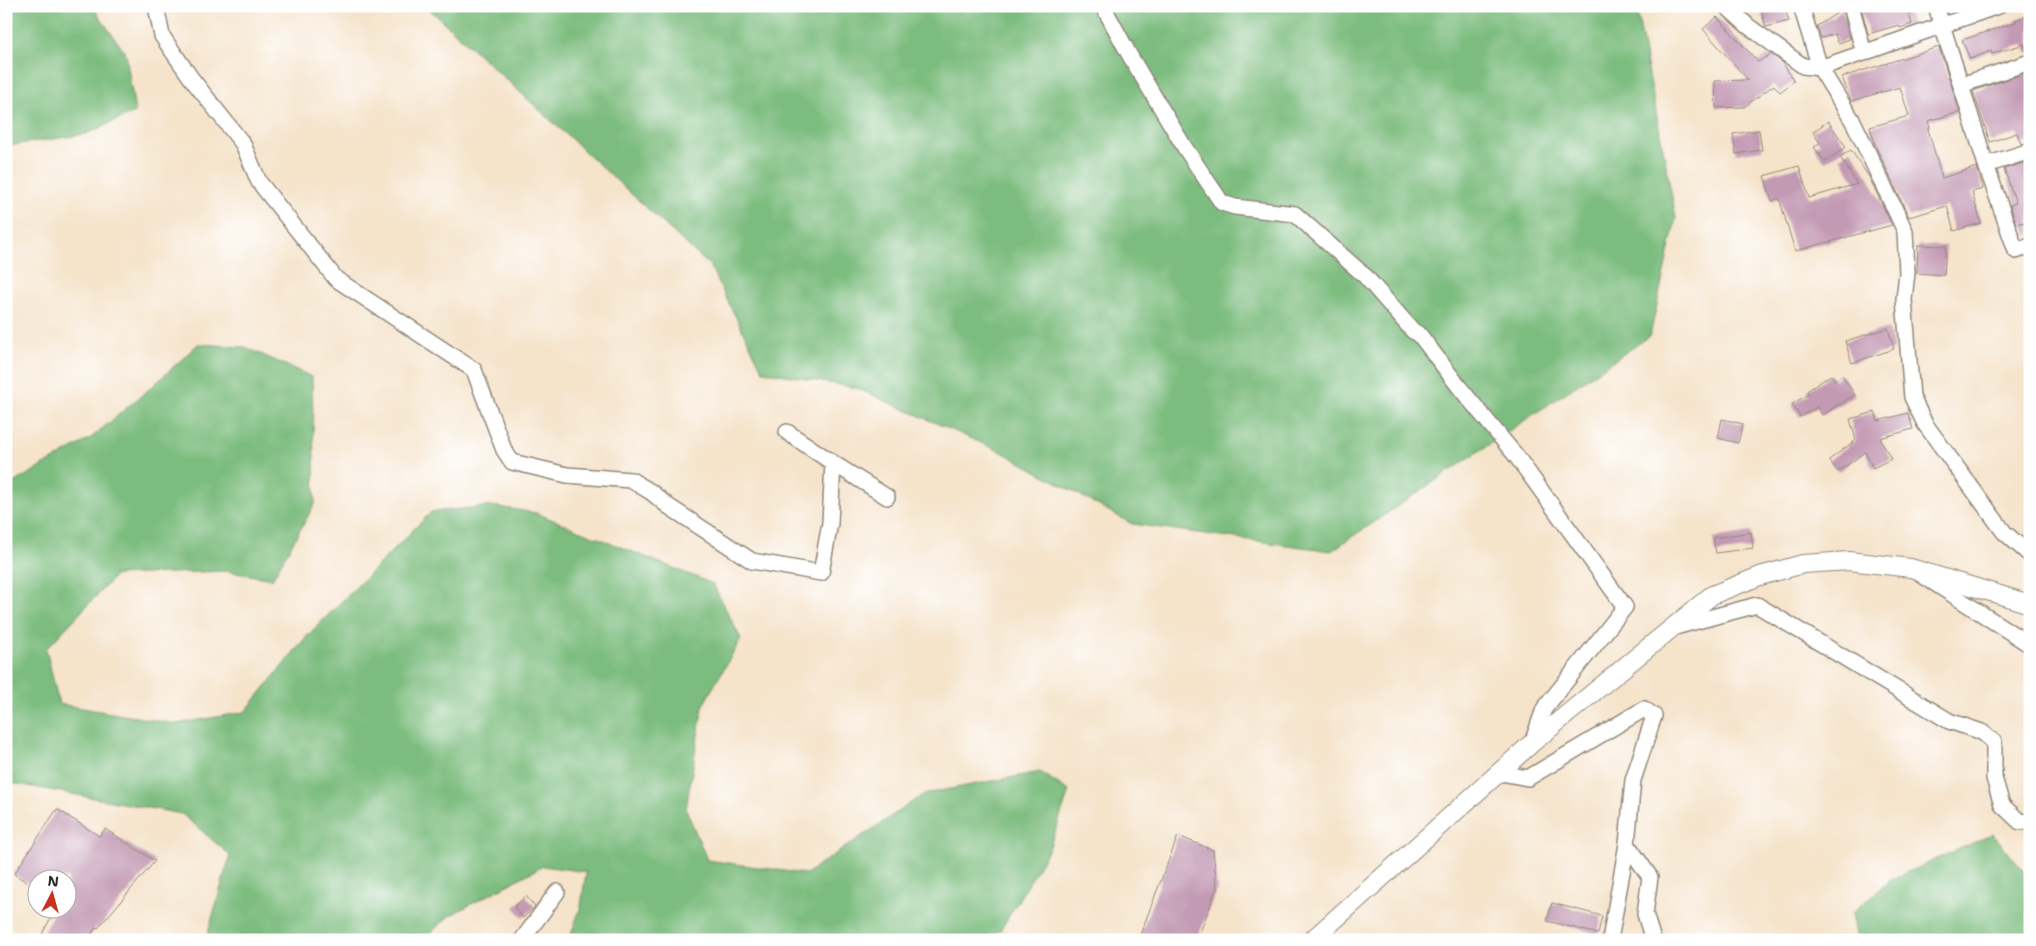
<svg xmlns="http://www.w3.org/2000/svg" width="2036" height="946" font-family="'Shantell Sans',sans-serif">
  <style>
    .forest { fill: #7bbc7e; stroke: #537454 }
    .building { fill: #c39ab4 }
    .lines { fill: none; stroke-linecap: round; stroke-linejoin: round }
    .minor-casing { stroke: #90877a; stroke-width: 18 }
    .tertiary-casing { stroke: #90877a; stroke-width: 20 }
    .minor { stroke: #fff; stroke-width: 15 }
    .tertiary { stroke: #fff; stroke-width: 18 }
  </style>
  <rect width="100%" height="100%" fill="#fff"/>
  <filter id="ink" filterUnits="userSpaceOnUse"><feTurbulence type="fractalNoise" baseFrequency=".02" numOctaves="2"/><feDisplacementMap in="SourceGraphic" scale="10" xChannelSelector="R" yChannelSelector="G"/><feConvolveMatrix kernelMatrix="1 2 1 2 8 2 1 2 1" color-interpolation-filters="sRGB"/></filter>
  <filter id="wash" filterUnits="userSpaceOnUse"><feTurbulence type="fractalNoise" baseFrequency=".0096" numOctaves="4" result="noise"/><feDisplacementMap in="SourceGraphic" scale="20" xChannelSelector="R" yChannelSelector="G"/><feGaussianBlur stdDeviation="1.12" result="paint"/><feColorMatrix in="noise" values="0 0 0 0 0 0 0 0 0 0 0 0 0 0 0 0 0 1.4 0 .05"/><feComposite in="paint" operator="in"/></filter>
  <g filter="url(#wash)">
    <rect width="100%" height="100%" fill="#f5e3ca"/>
    <g class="forest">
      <polygon points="6,6 92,6 126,54 135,112 86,134 6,146"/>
      <polygon points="426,6 1636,6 1676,218 1650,336 1331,551 1132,524 1002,452 856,388 763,371 710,266"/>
      <polygon points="198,344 245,347 312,377 315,504 272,579 226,571 116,575 46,649 59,704 176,724 245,712 306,637 431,512 492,506 536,513 713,584 741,639 703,705 686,809 707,860 806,874 924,794 1040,772 1069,791 1049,849 1000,931 975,940 569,940 581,906 586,872 543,866 449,916 423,940 206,940 230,855 182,814 6,782 6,487 91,438 154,385"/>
      <polygon points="1993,834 2030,879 2030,940 1857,940 1852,913 1892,879"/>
    </g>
    <g id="blocks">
      <g class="building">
        <polygon points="1760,6 1784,6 1789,21 1766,27"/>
        <polygon points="1861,6 1906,6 1912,24 1900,28 1899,25 1868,34"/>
        <polygon points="1842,10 1850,39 1838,43 1835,34 1821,38 1817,26"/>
        <polygon points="2030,15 2030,53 2027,53 2024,44 1992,54 1991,51 1970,59 1962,40 2016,22 2015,20"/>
        <polygon points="1717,17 1758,62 1771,54 1783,63 1794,81 1780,92 1774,85 1744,107 1716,108 1715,81 1748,80 1703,29"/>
        <polygon points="1939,47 1960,112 1928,121 1930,128 1928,129 1942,178 1977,167 1983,189 1972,192 1981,223 1954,231 1947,206 1909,217 1876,147 1870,127 1909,116 1900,87 1851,101 1842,77"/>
        <polygon points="2025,73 2030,86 2030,142 2021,144 2017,133 1990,142 1973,91"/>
        <polygon points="1828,121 1846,147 1825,162 1814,147 1820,143 1813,132"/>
        <polygon points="1759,130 1762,150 1736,154 1733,134"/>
        <polygon points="1851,150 1869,177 1892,225 1795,251 1779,198 1772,201 1764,176 1799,166 1809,198 1857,184 1840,157"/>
        <polygon points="2030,161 2030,235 2028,236 2023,222 2016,224 2010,205 2016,203 2004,169"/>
        <polygon points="1918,245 1946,246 1944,275 1917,273"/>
        <polygon points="1888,328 1894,349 1852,363 1845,341"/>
        <polygon points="1831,375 1835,380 1842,375 1855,395 1822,415 1817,407 1800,417 1792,404 1809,394 1807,391"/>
        <polygon points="1875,412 1878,421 1908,413 1913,429 1880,438 1891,459 1873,468 1865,452 1838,472 1829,460 1856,440 1850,419"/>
        <polygon points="1722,419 1743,424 1738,443 1718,438"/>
        <polygon points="1751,532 1753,548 1716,553 1713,538"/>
        <polygon points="57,809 99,836 105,829 155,861 98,928 96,927 88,940 39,940 56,908 68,908 68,878 38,878 38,889 14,874"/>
        <polygon points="1178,836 1213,850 1217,888 1197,940 1153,940 1140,935"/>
        <polygon points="526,896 535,907 523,918 514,907"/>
        <polygon points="1552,903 1602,916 1598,934 1547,921"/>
      </g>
    </g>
  </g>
  <g filter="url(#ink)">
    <use href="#blocks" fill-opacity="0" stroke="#90877a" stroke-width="1"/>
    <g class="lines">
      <defs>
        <g id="minor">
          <polyline points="156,6 162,36 191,78 243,144 259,182 336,279 474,370 504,450 512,462 567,475 631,480 651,492 668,506 752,561 821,573 830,523 833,463 787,432"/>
          <polyline points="1103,6 1130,56 1185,148 1222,203 1235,207 1295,214 1365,276 1413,331 1419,334 1460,388 1517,457 1625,607 1544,709 1532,743"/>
          <polyline points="1726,6 1748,26 1803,66 1820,68 1998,6"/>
          <polyline points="1801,6 1820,68 1854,123 1905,231 1907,273 1904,299 1912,397 1925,424 2004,532 2030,555"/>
          <polyline points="1851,6 1864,53"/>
          <polyline points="1936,6 1986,165 2016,251 2030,246"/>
          <polyline points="1961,85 2030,62"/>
          <polyline points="1986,165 2030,151"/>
          <polyline points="833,463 887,497"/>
          <polyline points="1922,575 2030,645"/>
          <polyline points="1675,627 1757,605 1949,721 1982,732 1994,742 1994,778 2002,805 2020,822 2030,821"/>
          <polyline points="1501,773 1528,778 1644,709 1654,716 1633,780 1627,844 1610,940"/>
          <polyline points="1627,844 1650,877 1645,914 1653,940"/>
          <polyline points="522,940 557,892"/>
        </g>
        <polyline id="tertiary" points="1312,940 1532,743 1712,595 1760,576 1803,564 1849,561 1911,568 2030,604"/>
      </defs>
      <use href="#minor" class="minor-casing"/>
      <use href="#tertiary" class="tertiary-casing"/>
      <use href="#minor" class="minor"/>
      <use href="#tertiary" class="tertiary"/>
    </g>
  </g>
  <rect width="2036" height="946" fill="none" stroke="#fff" stroke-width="25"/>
  <g transform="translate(52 894) rotate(6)"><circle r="24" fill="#ffffff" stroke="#aaaaaa"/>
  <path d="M0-4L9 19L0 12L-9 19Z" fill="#c8321e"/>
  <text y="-8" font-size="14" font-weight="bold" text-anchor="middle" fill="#2b2b2b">N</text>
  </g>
</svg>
